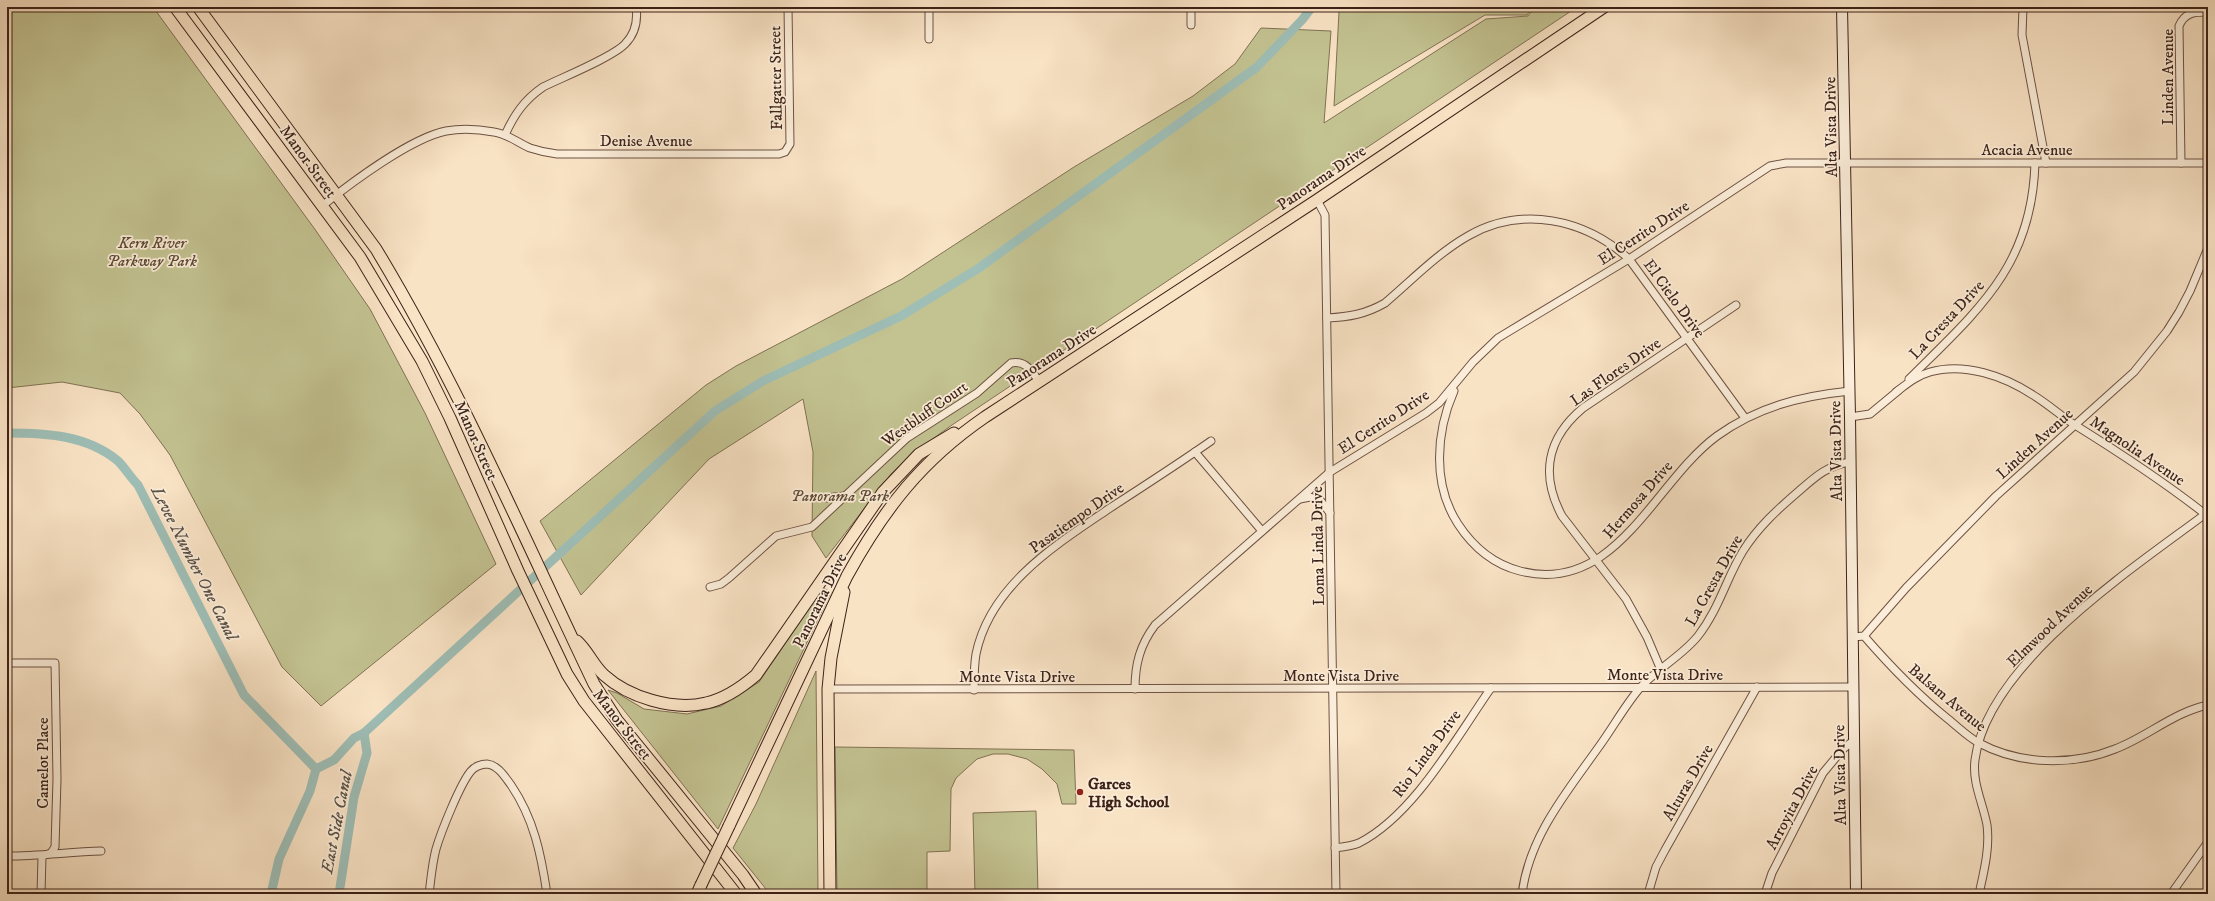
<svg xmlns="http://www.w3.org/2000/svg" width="2215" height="901" font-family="'IM FELL DW Pica',serif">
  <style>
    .green { fill: #c3c291; stroke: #807254 }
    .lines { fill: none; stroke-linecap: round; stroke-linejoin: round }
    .canal { stroke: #9ebeb6; stroke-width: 9 }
    .street-casing { stroke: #6d5243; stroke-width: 9 }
    .secondary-casing { stroke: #3e2218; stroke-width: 12 }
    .primary-casing { stroke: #3e2218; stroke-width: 13 }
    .street { stroke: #fbedd9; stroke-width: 7 }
    .secondary { stroke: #fbedd9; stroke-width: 10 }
    .primary { stroke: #f9e3c5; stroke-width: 11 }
    .primary-bridge-casing { stroke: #3e2218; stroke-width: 13; stroke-linecap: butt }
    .primary-bridge { stroke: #f9e3c5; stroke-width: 11 }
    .poi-dot { fill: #8f2418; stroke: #fbedd9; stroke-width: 1.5 }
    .labels { text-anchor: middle; stroke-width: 3.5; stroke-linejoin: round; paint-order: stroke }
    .street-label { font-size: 16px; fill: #3e2218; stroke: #fbedd9 }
    .park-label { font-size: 16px; font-style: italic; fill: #5f4a36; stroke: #fbedd9 }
    .poi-label { font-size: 16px; font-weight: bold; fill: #3e2218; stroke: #fbedd9; text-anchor: start }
    .water-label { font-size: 17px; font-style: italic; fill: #5b5147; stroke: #fbedd9 }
  </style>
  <rect width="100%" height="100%" fill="#f9e3c5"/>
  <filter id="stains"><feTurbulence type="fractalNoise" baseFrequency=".005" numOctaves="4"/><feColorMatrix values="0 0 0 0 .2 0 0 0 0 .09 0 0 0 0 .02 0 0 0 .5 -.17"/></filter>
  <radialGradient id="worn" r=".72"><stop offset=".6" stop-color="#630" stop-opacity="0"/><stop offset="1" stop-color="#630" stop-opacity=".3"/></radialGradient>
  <g class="green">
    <polygon points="7,7 153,7 314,228 370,309 425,413 496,564 321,706 282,667 170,455 140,414 120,393 62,382 7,388"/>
    <polygon points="1343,7 1533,7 1527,15 1485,15 1334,106 1339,12"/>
    <polygon points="1535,7 1577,7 952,425 913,453 891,474 826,558 812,536 813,452 803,399 709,459 581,595 540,521 706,385 736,366 902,279 1074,167 1193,96 1235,64 1261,28 1331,31 1324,123 1486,19 1528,16"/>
    <polygon points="823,588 831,592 718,829 608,690 617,693 644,709 687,714 721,706 759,682"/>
    <polygon points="816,671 818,894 770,894 733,848 756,804"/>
    <polygon points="835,747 1074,750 1076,804 1062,804 1057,784 1042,769 1027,759 1008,754 993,754 977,759 956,778 951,789 950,851 927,852 927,894 837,894"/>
    <polygon points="1036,811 1038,894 975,894 973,813"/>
  </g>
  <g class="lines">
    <g class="canal">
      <path d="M7 433C46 433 87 435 118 461 125 468 131 478 138 485L244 695 316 769"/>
      <polyline points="316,769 334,760 354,738 364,733 715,411 763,381 901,316 979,268 1257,67 1302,20 1312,7"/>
      <polyline points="271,894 279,859 310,791 316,769"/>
      <polyline points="339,894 354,797 367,753 364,733"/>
    </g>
    <defs>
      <g id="street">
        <polyline points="929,7 929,39"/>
        <polyline points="1191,7 1191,25"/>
        <polyline points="2023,7 2022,35 2046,163"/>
        <path d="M505 135C514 115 524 100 543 87 561 78 613 57 625 44 635 34 638 21 636 7"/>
        <path d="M2181 163 2179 26C2185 12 2195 12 2208 12"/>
        <polyline points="1317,200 1325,215 1336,894"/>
        <path d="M322 206C351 183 411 138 446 131 462 128 478 129 494 132 508 134 518 143 530 148 539 151 548 153 557 154H779L785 152 790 144 788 7"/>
        <path d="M1327 318C1349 317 1366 314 1385 303 1412 280 1438 253 1468 236 1522 205 1585 219 1629 259L1745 418"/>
        <path d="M1909 379C1977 311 2032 267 2035 163"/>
        <path d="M1454 391C1436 432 1432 484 1458 524 1473 547 1493 564 1520 571 1616 596 1654 482 1717 436 1757 407 1801 396 1850 391"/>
        <path d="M1896 392C1907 384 1916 376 1930 372 1964 362 2004 376 2033 395 2048 404 2061 416 2075 425 2120 453 2163 481 2205 514L2208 519"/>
        <polyline points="1850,417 1870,414 1899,390"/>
        <polyline points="1195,452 1262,531"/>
        <polyline points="826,498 844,496"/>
        <polyline points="1300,499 1310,497 1320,500 1330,513"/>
        <path d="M710 587 721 584 729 578 776 536 812 527 907 438 977 393 1011 363C1026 360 1031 371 1039 381"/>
        <path d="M1864 636C1890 666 1917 694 1948 719 1958 727 1968 737 1979 743 2020 765 2073 766 2115 749 2147 737 2174 712 2208 705"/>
        <polyline points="1853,637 1864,636 1906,588 1996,496 2134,372 2167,331 2179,312 2190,291 2208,248"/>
        <polyline points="7,663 55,663 57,779 55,847 51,853 42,856 41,894"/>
        <path d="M1661 670 1647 637 1626 599 1562 516C1540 475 1547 438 1583 408L1736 305"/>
        <polyline points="828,689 1853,687"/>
        <path d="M1135 689C1135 664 1140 645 1155 625L1330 472 1426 413 1439 403 1473 362 1498 338 1629 259 1770 166 1786 163H2208"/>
        <path d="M974 690C974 678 974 666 976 654 990 585 1057 544 1110 508 1144 486 1178 464 1211 441"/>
        <path d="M1335 848C1343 847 1352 846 1359 843 1414 815 1456 738 1491 688"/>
        <path d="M7 856C39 856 69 852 101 851"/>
        <path d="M429 894C431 879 432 864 436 849 441 832 460 784 471 771 474 767 481 764 487 764 498 765 505 777 511 785 534 819 541 854 547 894"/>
        <path d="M1522 894C1529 837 1566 793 1598 748 1612 729 1624 707 1639 689 1656 669 1681 657 1698 636 1719 609 1726 579 1743 551 1758 527 1778 509 1799 491 1815 477 1828 465 1850 462"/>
        <polyline points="1648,894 1656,867 1665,850 1757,687"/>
        <polyline points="1765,894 1772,873 1823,773 1843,749 1853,741"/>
        <path d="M1979 894C1984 871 1990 848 1987 825 1983 803 1972 783 1975 760 1987 663 2135 567 2208 512"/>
        <polyline points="2171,894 2208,842"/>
      </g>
      <polyline id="secondary" points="1842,7 1850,417 1856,894"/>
      <g id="primary">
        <polyline points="175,7 360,257 422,361 450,418 518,571 567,674 584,701 736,894"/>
        <path d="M198 7 376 249C460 388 524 538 594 684L617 720 743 875 756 894"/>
        <path d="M577 641C588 651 593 665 604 675 628 697 673 711 706 703 725 699 742 687 756 675L883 492 919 454 954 433"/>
        <path d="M729 826 847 576C884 509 921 461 985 417L1317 200 1604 7"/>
        <polyline points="697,894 701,885"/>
        <polyline points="830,894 828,689 831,658 844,592"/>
      </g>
    </defs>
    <use href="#street" class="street-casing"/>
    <use href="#secondary" class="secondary-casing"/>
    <use href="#primary" class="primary-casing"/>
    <use href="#street" class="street"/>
    <use href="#secondary" class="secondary"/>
    <use href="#primary" class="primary"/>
    <defs>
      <polyline id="primary-bridge" points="701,885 729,826"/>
    </defs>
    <use href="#primary-bridge" class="primary-bridge-casing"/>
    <use href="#primary-bridge" class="primary-bridge"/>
  </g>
  <circle class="poi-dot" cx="1080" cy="792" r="4"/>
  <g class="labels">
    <g class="street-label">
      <text transform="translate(2167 77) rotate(-90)" y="6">Linden Avenue</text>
      <text transform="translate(775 78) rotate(-91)" y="6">Fallgatter Street</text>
      <text transform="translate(1830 127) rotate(-91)" y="6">Alta Vista Drive</text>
      <text x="646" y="146">Denise Avenue</text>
      <text x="2027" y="155">Acacia Avenue</text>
      <text transform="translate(309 161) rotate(54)" y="6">Manor Street</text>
      <text transform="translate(1321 177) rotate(-34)" y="6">Panorama Drive</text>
      <text transform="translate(1643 232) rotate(-33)" y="6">El Cerrito Drive</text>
      <text transform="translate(1675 298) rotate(54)" y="6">El Cielo Drive</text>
      <text transform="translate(1946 319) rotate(-47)" y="6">La Cresta Drive</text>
      <text transform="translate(1051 355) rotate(-33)" y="6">Panorama Drive</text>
      <text transform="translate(1615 371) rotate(-35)" y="6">Las Flores Drive</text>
      <text transform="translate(924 413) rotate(-35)" y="6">Westbluff Court</text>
      <text transform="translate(1383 421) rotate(-33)" y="6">El Cerrito Drive</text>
      <text transform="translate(477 440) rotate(66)" y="6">Manor Street</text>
      <text transform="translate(2034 443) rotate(-42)" y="6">Linden Avenue</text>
      <text transform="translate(2138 450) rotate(34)" y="6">Magnolia Avenue</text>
      <text transform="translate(1835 451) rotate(-91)" y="6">Alta Vista Drive</text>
      <text transform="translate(1637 499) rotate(-49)" y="6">Hermosa Drive</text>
      <text transform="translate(1076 517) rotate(-35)" y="6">Pasatiempo Drive</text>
      <text transform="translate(1317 546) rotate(-91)" y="6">Loma Linda Drive</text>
      <text transform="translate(1713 580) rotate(-61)" y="6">La Cresta Drive</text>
      <text transform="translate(819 600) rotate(-64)" y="6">Panorama Drive</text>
      <text transform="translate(2049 625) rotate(-44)" y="6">Elmwood Avenue</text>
      <text x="1665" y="680">Monte Vista Drive</text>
      <text x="1341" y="681">Monte Vista Drive</text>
      <text x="1017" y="682">Monte Vista Drive</text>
      <text transform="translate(1948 697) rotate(40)" y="6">Balsam Avenue</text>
      <text transform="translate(623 724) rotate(52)" y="6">Manor Street</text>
      <text transform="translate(1426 753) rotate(-54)" y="6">Rio Linda Drive</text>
      <text transform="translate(42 763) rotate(-90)" y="6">Camelot Place</text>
      <text transform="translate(1839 775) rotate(-91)" y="6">Alta Vista Drive</text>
      <text transform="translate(1687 782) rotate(-60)" y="6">Alturas Drive</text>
      <text transform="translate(1791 807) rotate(-62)" y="6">Arroyita Drive</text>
    </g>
    <g class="park-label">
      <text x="152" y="248">Kern River<tspan x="152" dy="18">Parkway Park</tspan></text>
      <text x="840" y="501">Panorama Park</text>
    </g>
    <g class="poi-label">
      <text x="1088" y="789">Garces<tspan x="1088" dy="18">High School</tspan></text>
    </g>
    <g class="water-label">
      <text transform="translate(195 563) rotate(63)" y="6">Levee Number One Canal</text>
      <text transform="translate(336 822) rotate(-79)" y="6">East Side Canal</text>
    </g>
  </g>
  <rect width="2215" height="901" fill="none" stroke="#f9e3c5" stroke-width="24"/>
  <rect x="8" y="8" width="2199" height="885" fill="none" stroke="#3e2218" stroke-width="2"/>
  <rect x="12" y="12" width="2191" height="877" fill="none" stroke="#3e2218"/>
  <rect width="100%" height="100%" filter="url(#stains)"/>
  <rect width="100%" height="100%" fill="url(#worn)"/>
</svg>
